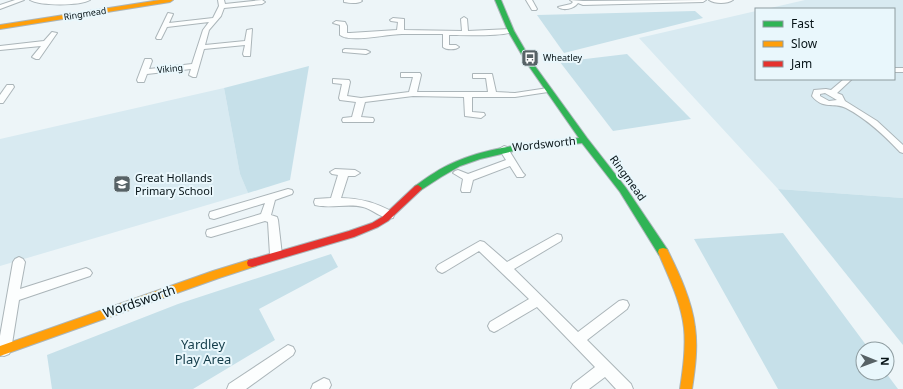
<svg xmlns="http://www.w3.org/2000/svg" width="903" height="389" font-family="'Noto Sans',sans-serif">
  <style>
    .built { fill: #d8eaf1 }
    .green { fill: #c6e0e9 }
    .lines { fill: none; stroke-linecap: round; stroke-linejoin: round }
    .street-casing { stroke: #abb5b9; stroke-width: 2 }
    .fast-casing { stroke: #abb5b9; stroke-width: 2 }
    .slow-casing { stroke: #abb5b9; stroke-width: 2 }
    .jam-casing { stroke: #abb5b9; stroke-width: 2 }
    .street { fill: #fcfefe; fill-rule: evenodd }
    .fast { fill: #30b455; fill-rule: evenodd }
    .slow { fill: #ff9f0a; fill-rule: evenodd }
    .jam { fill: #e5322d; fill-rule: evenodd }
    .labels { text-anchor: middle; stroke-width: 4; stroke-linejoin: round; paint-order: stroke }
    .far-street-label { font-size: 9px; fill: #061317; stroke: #e9f7fc }
    .far-poi-label { font-size: 9px; fill: #061317; stroke: #e9f7fc; text-anchor: start }
    .street-label { font-size: 11px; fill: #061317; stroke: #e9f7fc }
    .poi-label { font-size: 11px; fill: #061317; stroke: #e9f7fc; text-anchor: start }
    .near-street-label { font-size: 13px; fill: #061317; stroke: #e9f7fc }
    .near-park-label { font-size: 13px; fill: #133c49; stroke: #e9f7fc }
  </style>
  <rect width="100%" height="100%" fill="#edf5f8"/>
  <g class="built">
    <polygon points="805,0 903,0 903,198 778,189 639,38 756,11 756,79 894,79 894,9 766,9"/>
    <polygon points="224,88 240,174 248,193 0,266 0,139"/>
  </g>
  <g class="green">
    <polygon points="695,11 703,18 564,53 537,15"/>
    <polygon points="627,54 691,119 613,131 560,62"/>
    <polygon points="309,66 290,180 248,193 240,174 224,88"/>
    <polygon points="778,189 903,198 903,345"/>
    <polygon points="783,233 869,349 863,349 863,373 886,373 898,389 778,389 694,239"/>
    <polygon points="331,254 338,267 259,309 275,340 193,389 52,389 47,355 178,304"/>
  </g>
  <g class="lines">
    <defs>
      <g id="street">
        <polygon points="15,0 24,0 0,9 0,5"/>
        <path d="M30 0H90C80 6 40 6 30 0Z"/>
        <polygon points="218,0 224,0 225,4 262,0 265,2 262,4 224,8 221,16 209,30 205,45 245,41 247,30 252,29 250,56 244,56 243,54 245,45 204,49 196,77 193,77 189,75 191,69 147,74 144,82 138,82 137,80 145,59 151,59 152,61 149,69 192,64 203,30 209,22 167,27 161,39 157,39 156,38 168,13 173,14 169,23 213,18 219,6"/>
        <path d="M344 0H361L362 1C358 4 349 3 344 2Z"/>
        <polygon points="526,0 532,0 537,9 536,10 532,10"/>
        <path d="M570 0 583 1 706 0 703 2 583 5 578 3C574 9 563 11 558 7L571 4 573 2Z"/>
        <path d="M709 0H733C727 4 715 4 709 0Z"/>
        <path d="M464 17 467 19 468 31 511 29 514 31C506 37 462 35 449 35V45H456L459 47C456 50 446 50 443 47V34C429 34 415 34 402 34 388 34 350 43 340 35V25L333 23 336 21 345 22 347 26V33H350L397 30 398 22 391 21 390 20 393 18 404 19V30L462 31 461 19Z"/>
        <polygon points="52,32 57,33 39,59 36,59 32,57 41,46 0,50 0,46 44,41"/>
        <polygon points="345,49 366,50 370,52 366,54 343,52 343,50"/>
        <rect x="894" y="68" width="9" height="4"/>
        <polygon points="401,73 420,73 421,75 417,92 488,92 486,78 473,78 473,74 492,74 496,92 515,93 548,88 552,90 548,92 515,97 472,97 472,112 484,113 485,115 481,118 465,116 464,97 413,96 365,102 361,117 373,118 374,120 373,122 343,122 342,120 343,118 352,117 356,102 340,100 339,98 342,84 333,83 333,79 349,80 350,82 347,96 361,98 409,92 413,77 401,77"/>
        <path d="M844 79H852L837 93 842 95 845 101 877 121 903 145V153L900 152C884 135 867 119 846 108 834 102 823 110 812 96L814 90 826 89 831 90ZM825 93 837 100 829 101 820 96V94Z"/>
        <polygon points="7,85 13,85 14,87 3,103 0,103 0,95"/>
        <polygon points="504,146 507,147 523,173 525,175 523,177 517,177 510,166 473,180 470,192 462,192 461,190 463,179 453,173 455,171 458,170 468,174 506,160 499,149"/>
        <path d="M335 169 355 170 360 173 355 176H348L341 198C361 198 376 203 393 212L394 215 393 218C383 220 372 209 363 207 347 203 331 209 315 205L314 202 315 199 331 198 338 175 332 174 330 172Z"/>
        <polygon points="288,189 292,190 293,192 292,194 275,200 271,215 277,217 278,220 282,255 280,258 276,259 272,258 270,255 268,222 265,221 211,237 207,236 206,233 207,230 261,214 265,203 214,219 210,218 209,215 210,212"/>
        <polygon points="557,234 561,235 562,238 561,241 514,269 578,332 619,301 623,300 627,301 629,305 627,309 587,340 631,384 633,389 616,389 605,377 589,389 571,389 573,384 595,367 537,307 498,330 494,332 490,330 488,326 490,322 529,299 479,251 446,271 442,273 438,271 436,268 438,265 480,241 484,242 507,262"/>
        <polygon points="19,257 23,259 25,262 20,289 86,268 90,270 92,273 90,276 19,300 11,350 9,354 4,356 0,355 0,336 13,262 15,259"/>
        <polygon points="288,345 293,347 295,351 293,355 246,389 227,389 229,384"/>
        <polygon points="324,378 329,380 331,385 329,389 311,389 313,384"/>
      </g>
      <path id="fast" d="M495 0H501L514 31 532 62 587 138 626 188 667 249 668 252 667 255 663 256 659 255 620 192 582 143 518 150 480 159 460 166 441 177 421 190H415L414 188 415 186C428 177 440 168 455 162 494 145 537 143 579 138L526 62 508 31Z"/>
      <g id="slow">
        <polygon points="160,0 173,0 170,2 0,29 0,25"/>
        <path d="M663 248 667 249C679 273 692 301 695 327 698 348 695 369 692 389H680C683 369 686 348 684 328 681 301 668 276 658 252L659 249Z"/>
        <polygon points="252,259 256,260 257,263 256,266 219,278 0,356 0,346 213,271"/>
      </g>
      <polygon id="jam" points="418,185 422,188 421,190 388,221 378,227 354,237 252,267 248,266 247,263 248,260 252,259 349,231 372,223 382,217 415,186"/>
    </defs>
    <use href="#street" class="street-casing"/>
    <use href="#fast" class="fast-casing"/>
    <use href="#slow" class="slow-casing"/>
    <use href="#jam" class="jam-casing"/>
    <use href="#street" class="street"/>
    <use href="#fast" class="fast"/>
    <use href="#slow" class="slow"/>
    <use href="#jam" class="jam"/>
  </g>
  <defs>
    <symbol id="bus-square" viewBox="-11 -11 22 22"><rect x="-9" y="-9" width="18" height="18" rx="4" fill="#576266" stroke="#e9f7fc"/><path d="M-5-6H5V4H4V6H2V4H-2V6H-4V4H-5ZM-3.5-4V0h7V-4ZM-3.5 1.2v1.5H-2V1.2ZM2 1.2v1.5H3.5V1.2Z" fill="#fff"/></symbol>
    <symbol id="school-square" viewBox="-11 -11 22 22"><rect x="-9" y="-9" width="18" height="18" rx="4" fill="#576266" stroke="#e9f7fc"/><path d="M0-5L7-2L0 1L-7-2ZM-4 1L0 2.5L4 1V4Q0 6-4 4Z" fill="#fff"/></symbol>
  </defs>
  <g fill-rule="evenodd">
    <use href="#bus-square" x="520" y="48" width="20" height="20"/>
    <use href="#school-square" x="112" y="174" width="20" height="20"/>
  </g>
  <g class="labels">
    <g class="far-street-label">
      <text transform="translate(85 14) rotate(-9)" y="3">Ringmead</text>
      <text transform="translate(170 69) rotate(-6)" y="3">Viking</text>
    </g>
    <g class="far-poi-label">
      <text x="543" y="61">Wheatley</text>
    </g>
    <g class="street-label">
      <text transform="translate(544 144) rotate(-6)" y="4">Wordsworth</text>
      <text transform="translate(628 178) rotate(54)" y="4">Ringmead</text>
    </g>
    <g class="poi-label">
      <text x="135" y="182">Great Hollands<tspan x="135" dy="13">Primary School</tspan></text>
    </g>
    <g class="near-street-label">
      <text transform="translate(139 301) rotate(-19)" y="5">Wordsworth</text>
    </g>
    <g class="near-park-label">
      <text x="203" y="349">Yardley<tspan x="203" dy="15">Play Area</tspan></text>
    </g>
  </g>
  <rect x="755" y="8" width="140" height="72" fill="#e9f7fc" stroke="#8e9ca0"/>
  <rect x="763" y="21" width="20" height="6" fill="#30b455" stroke="#8e9ca0"/>
  <text x="791" y="28" font-size="12" fill="#061317">Fast</text>
  <rect x="763" y="41" width="20" height="6" fill="#ff9f0a" stroke="#8e9ca0"/>
  <text x="791" y="48" font-size="12" fill="#061317">Slow</text>
  <rect x="763" y="61" width="20" height="6" fill="#e5322d" stroke="#8e9ca0"/>
  <text x="791" y="68" font-size="12" fill="#061317">Jam</text>
  <g transform="translate(875 361) rotate(91)"><circle r="19" fill="#e9f7fc" stroke="#8e9ca0"/>
  <path d="M0-3L7 15L0 10L-7 15Z" fill="#576266"/>
  <text y="-6" font-size="11" font-weight="bold" text-anchor="middle" fill="#061317">N</text>
  </g>
</svg>
